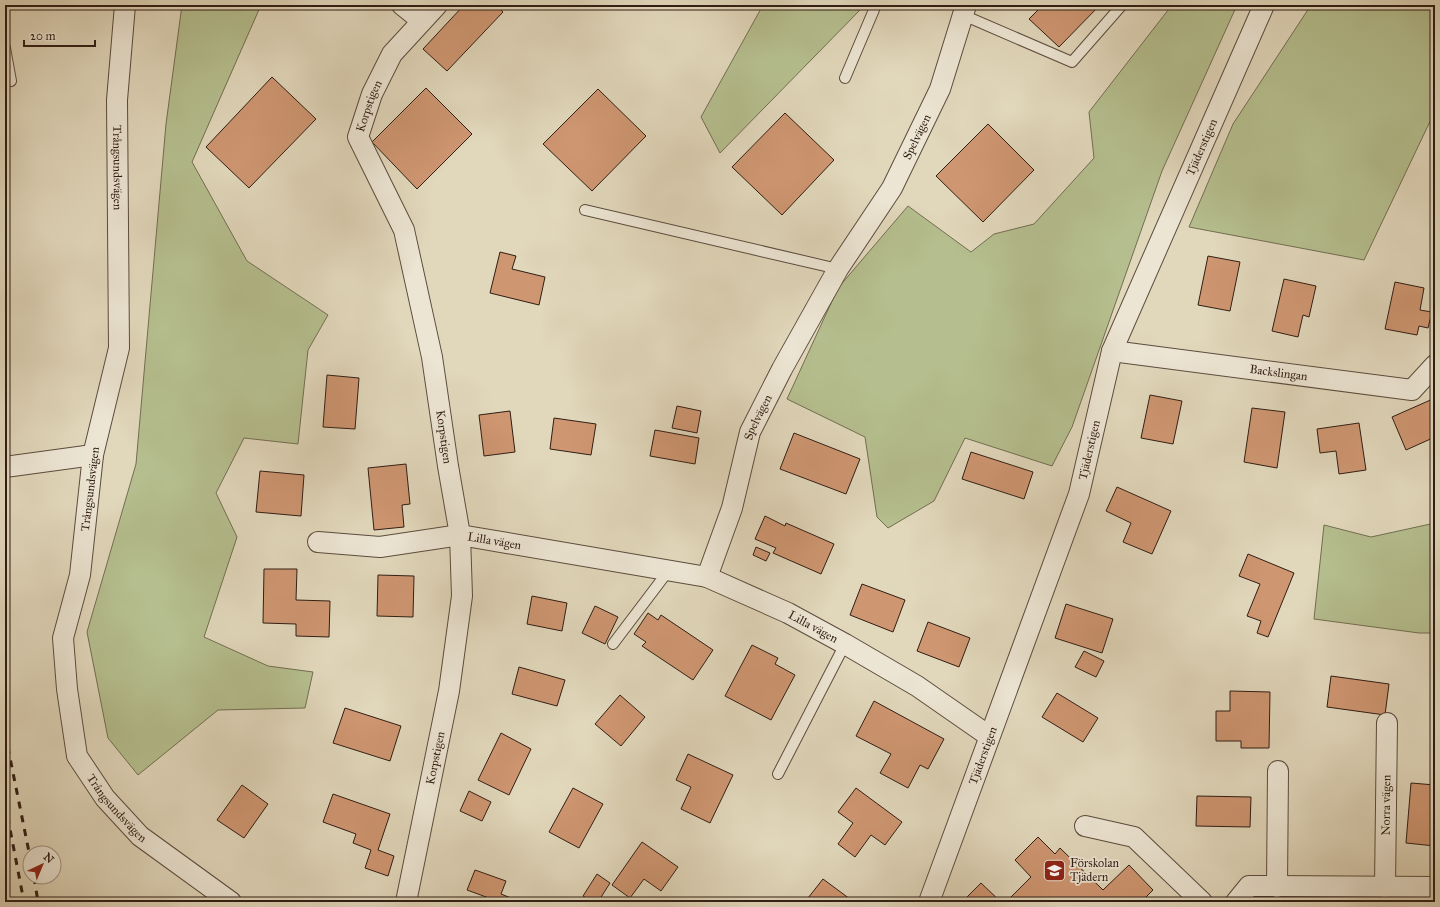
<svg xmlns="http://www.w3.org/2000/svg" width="1440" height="907" font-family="'IM FELL Great Primer',serif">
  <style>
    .green { fill: #b5be8e; stroke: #726e51 }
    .building { fill: #ce9671; stroke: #301d14 }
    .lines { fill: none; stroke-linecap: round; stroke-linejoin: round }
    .service-casing { stroke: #5c4c3e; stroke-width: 12 }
    .minor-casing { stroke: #5c4c3e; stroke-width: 22 }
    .service { stroke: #ece5d3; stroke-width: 10 }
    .minor { stroke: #ece5d3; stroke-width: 20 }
    .rail { stroke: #301d14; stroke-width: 3; stroke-dasharray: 7 7; stroke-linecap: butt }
    .labels { text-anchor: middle; stroke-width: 3.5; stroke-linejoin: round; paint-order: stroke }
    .street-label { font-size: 12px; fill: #301d14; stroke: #ece5d3 }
    .poi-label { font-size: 12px; fill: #301d14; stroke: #ece5d3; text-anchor: start }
  </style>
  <rect width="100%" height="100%" fill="#e1d7bb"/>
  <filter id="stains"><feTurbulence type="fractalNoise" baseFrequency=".005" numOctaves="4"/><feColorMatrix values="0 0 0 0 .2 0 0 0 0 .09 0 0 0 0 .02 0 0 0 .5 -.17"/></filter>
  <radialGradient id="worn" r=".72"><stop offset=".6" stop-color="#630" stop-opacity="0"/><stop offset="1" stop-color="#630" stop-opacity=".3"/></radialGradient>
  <g class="green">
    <polygon points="182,5 261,5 192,162 247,261 328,315 308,350 298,444 244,438 216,493 237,537 204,637 268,666 313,672 305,708 218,710 138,775 108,738 87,632 136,464 166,124"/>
    <polygon points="763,5 862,5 859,11 720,153 701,117"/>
    <polygon points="1172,5 1237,5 1162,171 1072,427 1052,466 965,438 934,501 888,528 877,517 865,437 787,399 838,288 908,206 971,252 994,234 1034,224 1094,158 1089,112"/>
    <polygon points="1311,5 1435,5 1435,111 1364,260 1189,227 1233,124"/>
    <polygon points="1435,523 1435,633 1419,633 1314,619 1324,525 1371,537"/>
  </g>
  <g class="building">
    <polygon points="464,5 496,5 503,12 447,71 423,49"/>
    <polygon points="1043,5 1100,5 1059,47 1029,19"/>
    <polygon points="272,77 316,119 249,188 206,147"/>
    <polygon points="426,88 472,134 417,189 372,142"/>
    <polygon points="598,89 646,136 592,191 543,144"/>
    <polygon points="785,113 834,160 782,215 732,167"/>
    <polygon points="988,124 1034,170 983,222 936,176"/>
    <polygon points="5,236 9,251 5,252"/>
    <polygon points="500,252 516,256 512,269 545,277 539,305 490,293"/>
    <polygon points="1208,256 1240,262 1230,311 1198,305"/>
    <polygon points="1284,279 1316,286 1309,317 1303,315 1298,337 1272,331"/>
    <polygon points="1395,282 1424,288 1420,310 1432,312 1428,328 1419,326 1417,335 1385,329"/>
    <polygon points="327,375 359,378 355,429 323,427"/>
    <polygon points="1150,395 1182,401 1173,444 1141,438"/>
    <polygon points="1435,398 1435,437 1406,450 1392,417"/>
    <polygon points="677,406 701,411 697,433 672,428"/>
    <polygon points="1252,408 1285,412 1277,468 1244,462"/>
    <polygon points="510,411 515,452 484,456 479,415"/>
    <polygon points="554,418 596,424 591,455 550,449"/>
    <polygon points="1359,423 1366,470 1339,474 1336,451 1320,453 1317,429"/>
    <polygon points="655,430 699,438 695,464 650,456"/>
    <polygon points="794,433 860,459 846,494 780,469"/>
    <polygon points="971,452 1033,472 1024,499 962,479"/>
    <polygon points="406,464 410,504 402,505 404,527 374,530 368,468"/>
    <polygon points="260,471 304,475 301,516 256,512"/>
    <polygon points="1117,487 1171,511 1152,554 1123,542 1131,523 1106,511"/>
    <polygon points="765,516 785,526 786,523 834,544 821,574 773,553 776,548 755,539"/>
    <polygon points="756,547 770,553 766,561 753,555"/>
    <polygon points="1248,554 1294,573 1268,637 1257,633 1261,621 1247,616 1260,584 1239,576"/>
    <polygon points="264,569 297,569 296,600 330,601 329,637 296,636 296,624 263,623"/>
    <polygon points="378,575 414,576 413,617 377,616"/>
    <polygon points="862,584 905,600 893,632 850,615"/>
    <polygon points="532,596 567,603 562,631 527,624"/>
    <polygon points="1066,604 1113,619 1102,653 1055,638"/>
    <polygon points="595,606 618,617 605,644 582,633"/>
    <polygon points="648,613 658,620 661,615 713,650 693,680 642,646 646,642 634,634"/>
    <polygon points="928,622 970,638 959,667 917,651"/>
    <polygon points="752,645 778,658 775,664 795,675 771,720 725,696"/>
    <polygon points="1084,651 1104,661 1096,677 1075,667"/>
    <polygon points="519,667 565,680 557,706 512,694"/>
    <polygon points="1331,676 1389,684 1385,715 1327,707"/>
    <polygon points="1230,691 1270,692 1269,748 1241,748 1241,741 1216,741 1216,711 1230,711"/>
    <polygon points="1057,693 1098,718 1083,742 1042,717"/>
    <polygon points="620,695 645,717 621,746 595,724"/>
    <polygon points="874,701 944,739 928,769 920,765 908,788 880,773 891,754 856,736"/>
    <polygon points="345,708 401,726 390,761 333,743"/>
    <polygon points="501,733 531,749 509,795 478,780"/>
    <polygon points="688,754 733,775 710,823 681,809 691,787 676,780"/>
    <polygon points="1411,783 1435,785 1435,846 1406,843"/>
    <polygon points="242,785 268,804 244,838 217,820"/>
    <polygon points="573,788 603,804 579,848 549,832"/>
    <polygon points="856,788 902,822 885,845 871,835 855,857 838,844 853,823 838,812"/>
    <polygon points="469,791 491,802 482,821 460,811"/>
    <polygon points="333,794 390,814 378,850 394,856 388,876 365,868 371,850 353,843 356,834 323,822"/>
    <polygon points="1197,796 1251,797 1250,827 1196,826"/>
    <polygon points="1038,837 1055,854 1060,848 1103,890 1129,865 1153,890 1141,902 1006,902 1031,877 1015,860"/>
    <polygon points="642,842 678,867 661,891 644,879 630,898 612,885"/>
    <polygon points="475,870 506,881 501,894 521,902 496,902 497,901 467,890"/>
    <polygon points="597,874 610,883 598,902 593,902 583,896"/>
    <polygon points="823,879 854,902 813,902 808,898"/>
    <polygon points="981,883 1001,902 962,902"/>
  </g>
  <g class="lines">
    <defs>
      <g id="service">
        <polyline points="963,15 1072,62 1122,5"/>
        <polyline points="5,48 11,81"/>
        <polyline points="845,78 876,5"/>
        <polyline points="585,210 838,269"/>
        <polyline points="613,644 669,570"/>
        <polyline points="778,774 845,644"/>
      </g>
      <g id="minor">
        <path id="s1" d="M125 5 117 100 119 348 93 455 80 575 63 638 67 689 77 756 105 798 140 836 231 902"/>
        <polyline points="402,5 422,21"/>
        <path id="s2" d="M1112 351 1412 390 1435 365"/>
        <polyline points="5,467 93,455"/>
        <path id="s3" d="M318 542 380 547 460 535 707 577 788 613 845 644 917 686 989 736"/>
        <path id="s4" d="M707 577 732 508 750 432 782 369 838 269 892 188 940 89 966 5"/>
        <polyline points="1085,826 1134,837 1202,902"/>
        <polyline points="1277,887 1278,771"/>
        <path id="s5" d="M1385 887 1387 723"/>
        <path id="s6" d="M406 902 449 691 462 596 460 535 448 466 432 357 404 230 358 137 372 94 392 54 437 5"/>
        <path id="s7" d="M929 902 1079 494 1112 351 1264 5"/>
        <polyline points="1236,902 1249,886 1435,887"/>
      </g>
    </defs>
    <use href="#service" class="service-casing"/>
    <use href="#minor" class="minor-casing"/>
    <use href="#service" class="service"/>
    <use href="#minor" class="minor"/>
    <g class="rail">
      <polyline points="5,733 30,857"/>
      <polyline points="5,803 24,902"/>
      <polyline points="34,877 38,902"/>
    </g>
  </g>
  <defs>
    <symbol id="school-square" viewBox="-11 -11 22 22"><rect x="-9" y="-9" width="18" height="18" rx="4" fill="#8f2418" stroke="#ece5d3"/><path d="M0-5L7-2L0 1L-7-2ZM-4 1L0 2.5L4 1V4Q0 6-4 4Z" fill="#fff"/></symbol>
  </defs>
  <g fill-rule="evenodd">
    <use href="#school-square" x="1042" y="858" width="25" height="25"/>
  </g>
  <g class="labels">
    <g class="street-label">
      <text dy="4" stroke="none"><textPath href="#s6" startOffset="819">Korpstigen</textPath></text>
      <text dy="4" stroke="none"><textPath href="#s4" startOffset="491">Spelvägen</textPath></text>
      <text dy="4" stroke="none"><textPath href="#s7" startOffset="804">Tjäderstigen</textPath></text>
      <text dy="4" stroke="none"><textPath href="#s1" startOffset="163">Trångsundsvägen</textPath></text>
      <text dy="4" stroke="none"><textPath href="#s2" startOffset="168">Backslingan</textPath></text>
      <text dy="4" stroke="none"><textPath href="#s4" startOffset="168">Spelvägen</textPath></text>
      <text transform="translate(444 437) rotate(82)" y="4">Korpstigen</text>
      <text dy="4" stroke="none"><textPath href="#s7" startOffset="480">Tjäderstigen</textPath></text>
      <text transform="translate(90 489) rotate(-83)" y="4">Trångsundsvägen</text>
      <text dy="4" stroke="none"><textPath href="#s3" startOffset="178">Lilla vägen</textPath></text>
      <text dy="4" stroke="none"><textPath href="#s3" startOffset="511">Lilla vägen</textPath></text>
      <text dy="4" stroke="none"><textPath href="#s7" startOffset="156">Tjäderstigen</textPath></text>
      <text dy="4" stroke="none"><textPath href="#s6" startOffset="147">Korpstigen</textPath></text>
      <text dy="4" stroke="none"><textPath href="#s5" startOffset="82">Norra vägen</textPath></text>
      <text dy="4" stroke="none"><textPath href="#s1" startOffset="824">Trångsundsvägen</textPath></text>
    </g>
    <g class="poi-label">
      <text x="1070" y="867">Förskolan<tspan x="1070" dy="14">Tjädern</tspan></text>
    </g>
  </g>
  <rect width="1440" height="907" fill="none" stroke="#e1d7bb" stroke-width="20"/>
  <rect x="6" y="6" width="1428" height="895" fill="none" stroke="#301d14" stroke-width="2"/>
  <rect x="10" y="10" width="1420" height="887" fill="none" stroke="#301d14"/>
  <g transform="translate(42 865) rotate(44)"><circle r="19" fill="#ece5d3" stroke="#a19587"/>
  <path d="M0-3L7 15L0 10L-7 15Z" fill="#8f2418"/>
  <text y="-6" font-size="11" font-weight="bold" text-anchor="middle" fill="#301d14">N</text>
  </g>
  <path d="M24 40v6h71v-6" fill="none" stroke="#301d14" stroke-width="2"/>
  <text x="30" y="40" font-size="12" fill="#301d14" stroke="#ece5d3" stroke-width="3" paint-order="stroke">20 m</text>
  <rect width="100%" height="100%" filter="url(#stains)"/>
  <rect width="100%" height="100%" fill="url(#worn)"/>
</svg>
